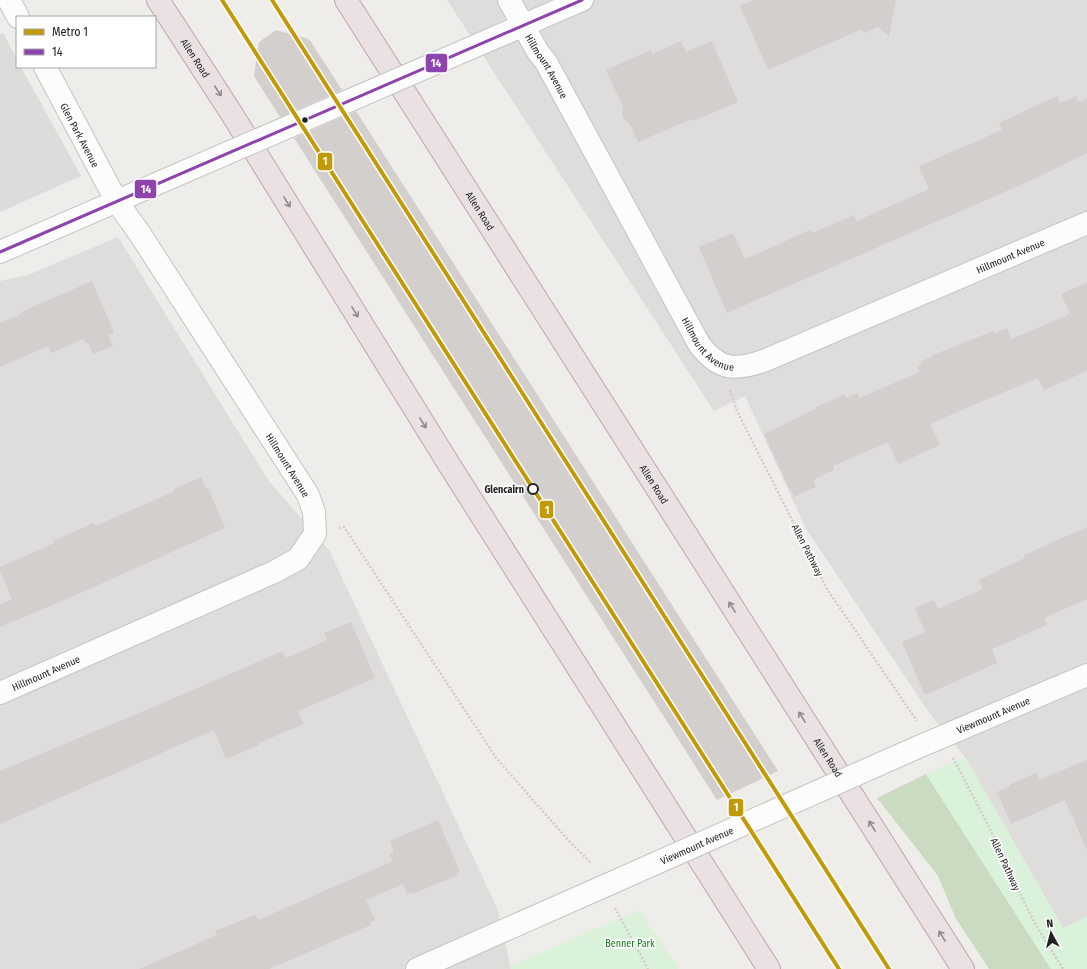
<svg xmlns="http://www.w3.org/2000/svg" width="1087" height="969" font-family="'Fira Sans Condensed',sans-serif">
  <style>
    .residential { fill: #dedddb }
    .religious { fill: #dddcdb }
    .forest { fill: #cbdbc1 }
    .park { fill: #daf2da }
    .building { fill: #d2cfcd }
    .lines { fill: none; stroke-linecap: round; stroke-linejoin: round }
    .minor-casing { stroke: #c5c4c2; stroke-width: 24 }
    .highway-casing { stroke: #c2a3ad; stroke-width: 24 }
    .path { stroke: #d6cac9; stroke-width: 2.5; stroke-dasharray: 2 2; stroke-linecap: butt }
    .minor { stroke: #fdfcfc; stroke-width: 22 }
    .highway { stroke: #eae1e2; stroke-width: 22 }
    .minor-bridge-casing { stroke: #c5c4c2; stroke-width: 24; stroke-linecap: butt }
    .minor-bridge { stroke: #fdfcfc; stroke-width: 22 }
    .bus-1-casing { stroke: #fff; stroke-width: 6 }
    .bus-1 { stroke: #8e44ad; stroke-width: 3 }
    .metro-1-casing { stroke: #fff; stroke-width: 7 }
    .metro-1 { stroke: #c29a08; stroke-width: 4 }
    .oneway { stroke: #908b8b }
    .bus-dot { fill: #212121; stroke: #fff; stroke-width: 1.5 }
    .stop-dot { fill: #fff; stroke: #212121; stroke-width: 2 }
    .labels { text-anchor: middle; stroke-width: 3.5; stroke-linejoin: round; paint-order: stroke }
    .street-label { font-size: 10px; fill: #212121; stroke: #fff }
    .stop-label { font-size: 10px; font-weight: bold; fill: #212121; stroke: #fff; text-anchor: end }
    .park-label { font-size: 10px; fill: #137a1a; stroke: #fff }
    .line-badge { stroke: #fff; stroke-width: 1.5 }
    .badge-label { font-size: 11px; text-anchor: middle; font-weight: bold; fill: #fff }
  </style>
  <rect width="100%" height="100%" fill="#efedea"/>
  <g class="residential">
    <polygon points="447,0 1087,0 1087,917 1063,928 965,757 930,714 805,527 745,396 714,411"/>
    <polygon points="118,237 268,480 329,550 498,910 511,969 0,969 0,281 28,275"/>
  </g>
  <polygon class="religious" points="3,33 17,59 17,67 21,67 81,176 0,212 0,34"/>
  <polygon class="forest" points="926,774 1051,969 989,969 956,919 938,876 877,798"/>
  <g class="park">
    <polygon points="965,757 1063,928 1087,917 1087,969 1051,969 926,774"/>
    <polygon points="639,910 679,969 511,969 510,966"/>
  </g>
  <g class="building">
    <polygon points="753,0 896,0 889,37 878,27 864,33 862,29 768,70 740,6"/>
    <polygon points="276,30 309,39 342,90 280,117 254,76 259,42"/>
    <polygon points="681,41 686,52 712,41 738,102 693,121 692,119 638,142 630,124 624,119 622,114 623,107 606,70 651,50 652,54"/>
    <polygon points="1057,96 1060,103 1076,96 1079,102 1087,98 1087,153 1032,180 727,313 699,247 733,233 745,259 810,230 812,233 854,215 857,221 929,189 919,166 1002,130 999,123"/>
    <polygon points="356,111 778,771 717,800 294,138"/>
    <polygon points="92,281 114,332 108,335 113,346 93,354 88,343 86,344 83,339 51,353 48,346 0,367 0,323 22,314 21,312"/>
    <polygon points="1087,283 1087,371 1044,390 1038,378 971,406 930,424 940,445 898,464 888,442 833,466 834,470 813,480 816,487 794,497 791,490 790,490 764,434 817,408 816,407 844,395 846,398 857,393 859,398 920,372 918,367 921,365 920,362 933,356 933,355 993,331 994,334 1007,328 1011,339 1070,314 1061,294"/>
    <polygon points="201,477 206,489 208,488 225,528 76,595 0,627 0,605 12,599 0,571 0,567 54,543 53,541 93,523 95,526 175,491 174,489"/>
    <polygon points="1087,527 1087,599 1044,618 1047,625 992,649 997,663 925,695 902,642 925,632 915,608 934,600 938,609 983,589 979,580 994,573 994,572 1025,558 1024,555"/>
    <polygon points="351,622 375,678 298,711 304,724 259,743 259,745 226,759 214,730 0,824 0,771 170,700 282,651 286,658 327,640 324,633"/>
    <polygon points="1087,760 1087,850 1065,800 1011,824 997,792 1010,786 1009,785 1036,773 1039,780"/>
    <polygon points="438,820 460,872 456,874 457,876 412,894 411,891 407,894 403,884 366,900 375,920 370,922 371,925 269,969 139,969 217,935 215,931 255,915 258,920 393,861 389,854 394,852 390,841"/>
  </g>
  <g class="lines">
    <defs>
      <g id="minor">
        <polyline points="9,0 18,17"/>
        <path id="s1" d="M509 0 538 52 546 62 699 344C719 371 736 371 766 360L1087 223"/>
        <polyline points="480,44 582,0"/>
        <polyline points="0,252 156,184"/>
        <path id="s2" d="M0 693 274 572 298 559 315 534 314 512 308 495 140 234 117 202 45 67"/>
        <path id="s3" d="M916 748 1087 675"/>
        <polyline points="417,969 609,884"/>
      </g>
      <g id="highway">
        <path id="s4" d="M158 0 230 111 450 466 769 969"/>
        <path id="s5" d="M346 0 963 969"/>
      </g>
    </defs>
    <use href="#minor" class="minor-casing"/>
    <use href="#highway" class="highway-casing"/>
    <g class="path">
      <polyline points="284,59 300,89"/>
      <polyline points="332,142 351,164"/>
      <polyline points="730,390 737,411 827,589 917,721"/>
      <polyline points="339,528 344,527 497,759 569,841 591,863"/>
      <polyline points="953,758 990,829 1021,896 1036,925 1063,969"/>
      <polyline points="615,908 648,969"/>
    </g>
    <use href="#minor" class="minor"/>
    <use href="#highway" class="highway"/>
    <defs>
      <g id="minor-bridge">
        <polyline points="156,184 480,44"/>
        <path id="s6" d="M609 884 916 748"/>
      </g>
    </defs>
    <use href="#minor-bridge" class="minor-bridge-casing"/>
    <use href="#minor-bridge" class="minor-bridge"/>
    <defs>
      <polyline id="bus-1" points="0,252 582,0"/>
    </defs>
    <use href="#bus-1" class="bus-1-casing"/>
    <use href="#bus-1" class="bus-1"/>
    <defs>
      <g id="metro-1">
        <polyline points="222,0 839,969"/>
        <polyline points="272,0 889,969"/>
      </g>
    </defs>
    <use href="#metro-1" class="metro-1-casing"/>
    <use href="#metro-1" class="metro-1"/>
  </g>
  <defs><path id="oneway-shaft" d="M-6 0H5M1.5-3L5.5 0L1.5 3" fill="none" stroke-width="1.6" stroke-linecap="round" stroke-linejoin="round"/></defs>
  <g class="oneway">
    <use href="#oneway-shaft" transform="translate(218 91) rotate(57)"/>
    <use href="#oneway-shaft" transform="translate(287 202) rotate(58)"/>
    <use href="#oneway-shaft" transform="translate(355 312) rotate(58)"/>
    <use href="#oneway-shaft" transform="translate(423 423) rotate(58)"/>
    <use href="#oneway-shaft" transform="translate(732 607) rotate(-122)"/>
    <use href="#oneway-shaft" transform="translate(802 717) rotate(-122)"/>
    <use href="#oneway-shaft" transform="translate(872 826) rotate(-122)"/>
    <use href="#oneway-shaft" transform="translate(942 936) rotate(-122)"/>
  </g>
  <circle class="bus-dot" cx="305" cy="120" r="3.5"/>
  <circle class="stop-dot" cx="533" cy="489" r="5"/>
  <g class="labels">
    <g class="street-label">
      <text dy="4" stroke="none"><textPath href="#s4" startOffset="69">Allen Road</textPath></text>
      <text dy="4" stroke="none"><textPath href="#s1" startOffset="76">Hillmount Avenue</textPath></text>
      <text transform="translate(80 135) rotate(62)" y="4">Glen Park Avenue</text>
      <text dy="4" stroke="none"><textPath href="#s5" startOffset="250">Allen Road</textPath></text>
      <text dy="4" stroke="none"><textPath href="#s1" startOffset="735">Hillmount Avenue</textPath></text>
      <text dy="4" stroke="none"><textPath href="#s1" startOffset="400">Hillmount Avenue</textPath></text>
      <text transform="translate(288 465) rotate(58)" y="4">Hillmount Avenue</text>
      <text dy="4" stroke="none"><textPath href="#s5" startOffset="574">Allen Road</textPath></text>
      <text transform="translate(808 550) rotate(63)" y="4">Allen Pathway</text>
      <text dy="4" stroke="none"><textPath href="#s2" startOffset="50">Hillmount Avenue</textPath></text>
      <text dy="4" stroke="none"><textPath href="#s3" startOffset="84">Viewmount Avenue</textPath></text>
      <text dy="4" stroke="none"><textPath href="#s5" startOffset="898">Allen Road</textPath></text>
      <text dy="4" stroke="none"><textPath href="#s6" startOffset="96">Viewmount Avenue</textPath></text>
      <text transform="translate(1006 864) rotate(65)" y="4">Allen Pathway</text>
    </g>
    <g class="stop-label">
      <text x="524" y="493">Glencairn</text>
    </g>
    <g class="park-label">
      <text x="630" y="947">Benner Park</text>
    </g>
  </g>
  <g class="line-badge">
    <rect x="425" y="53" width="23" height="20" rx="4" fill="#8e44ad"/>
    <rect x="317" y="152" width="16" height="19" rx="4" fill="#c29a08"/>
    <rect x="134" y="179" width="23" height="20" rx="4" fill="#8e44ad"/>
    <rect x="539" y="500" width="15" height="19" rx="4" fill="#c29a08"/>
    <rect x="728" y="798" width="16" height="19" rx="4" fill="#c29a08"/>
  </g>
  <g class="badge-label">
    <text x="436" y="67">14</text>
    <text x="325" y="165">1</text>
    <text x="146" y="193">14</text>
    <text x="547" y="514">1</text>
    <text x="736" y="811">1</text>
  </g>
  <rect x="16" y="16" width="140" height="52" fill="#ffffff" stroke="#a6a6a6"/>
  <rect x="24" y="29" width="20" height="6" fill="#c29a08" stroke="#a6a6a6"/>
  <text x="52" y="36" font-size="12" fill="#212121">Metro 1</text>
  <rect x="24" y="49" width="20" height="6" fill="#8e44ad" stroke="#a6a6a6"/>
  <text x="52" y="56" font-size="12" fill="#212121">14</text>
  <g transform="translate(1051 933) rotate(353)" stroke="#ffffff" stroke-width="3" paint-order="stroke">
  <path d="M0-3L7 15L0 10L-7 15Z" fill="#212121"/>
  <text y="-6" font-size="11" font-weight="bold" text-anchor="middle" fill="#212121">N</text>
  </g>
</svg>
